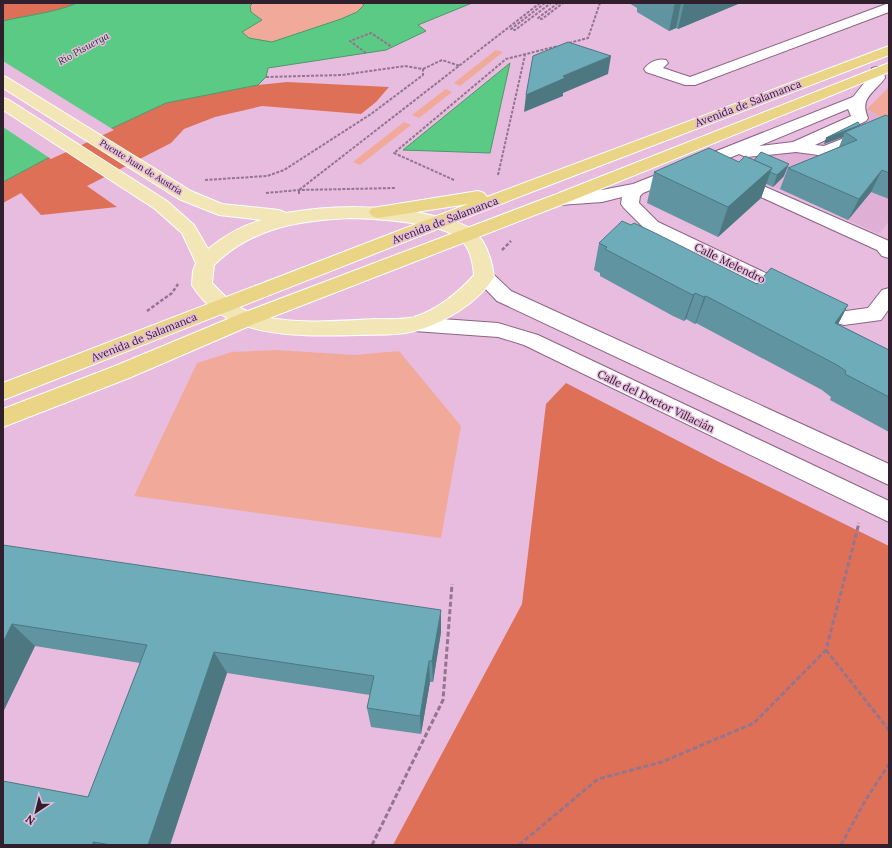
<svg xmlns="http://www.w3.org/2000/svg" width="892" height="848" font-family="Lora,serif">
  <style>
    .built { fill: #dfafd6 }
    .green { fill: #f1aa99 }
    .forest { fill: #df7058 }
    .water { fill: #5bca84; stroke: #4e976a }
    .pier { fill: #e7bcde }
    .lines { fill: none; stroke-linecap: round; stroke-linejoin: round }
    .minor-casing { stroke: #8b6484; stroke-width: 2 }
    .major-casing { stroke: #fff; stroke-width: 2 }
    .highway-casing { stroke: #fff; stroke-width: 2 }
    .path-far2 { stroke: #94758e; stroke-width: 2; stroke-dasharray: 3 1.5; stroke-linecap: butt }
    .path-far1 { stroke: #94758e; stroke-width: 2.5; stroke-dasharray: 3.5 2; stroke-linecap: butt }
    .path { stroke: #94758e; stroke-width: 3; stroke-dasharray: 5 2.5; stroke-linecap: butt }
    .minor { fill: #fff; fill-rule: evenodd }
    .major { fill: #f2e5b6; fill-rule: evenodd }
    .highway { fill: #ead486; fill-rule: evenodd }
    .wall { fill: #5f94a0 }
    .shaded-wall { fill: #4d7882 }
    .building { fill: #6eacba; stroke: #4d7882 }
    .labels { text-anchor: middle; stroke-width: 3; stroke-linejoin: round; paint-order: stroke }
    .far-street-label { font-size: 9px; fill: #30202d; stroke: #e7bcde }
    .far-water-label { font-size: 10px; font-style: italic; fill: #103e23; stroke: #e7bcde }
    .street-label { font-size: 11px; fill: #30202d; stroke: #e7bcde }
  </style>
  <rect width="100%" height="100%" fill="#e7bcde"/>
  <polygon class="built" points="867,109 889,122 889,221 879,234 729,167"/>
  <g class="green">
    <polygon points="253,3 361,3 364,5 357,12 341,19 272,42 249,38 241,32 262,20 251,12 250,6"/>
    <polygon points="496,50 503,52 460,86 454,83"/>
    <polygon points="889,87 889,122 867,109"/>
    <polygon points="446,89 452,92 419,118 412,115"/>
    <polygon points="404,122 411,125 360,165 353,162"/>
    <polygon points="276,350 355,355 399,351 461,426 441,538 134,496 197,363 232,352"/>
  </g>
  <g class="forest">
    <path d="M3 3H77C54 13 28 15 3 21Z"/>
    <polygon points="287,82 389,87 376,102 361,114 262,106 215,117 184,129 171,143 87,186 117,207 41,215 21,193 3,203 3,182 46,159 166,103 258,85"/>
    <polygon points="566,383 721,463 889,546 889,845 393,845 522,604 546,404"/>
  </g>
  <g class="water">
    <path d="M77 3H253L250 6 251 12 262 20 242 32 249 38 272 42 341 19 357 12 364 5 361 3H472L418 25 426 31 386 50 268 68 266 77 258 85 166 103 46 159 3 182V21C28 15 54 13 77 3Z"/>
    <polygon points="510,63 490,153 403,150"/>
  </g>
  <polygon class="pier" points="3,61 114,130 51,159 3,127"/>
  <g class="lines">
    <defs>
      <g id="minor">
        <path d="M889 3V12L695 85H685L646 72 644 69C649 62 658 58 666 60L668 63 663 68 690 77Z"/>
        <path d="M877 67 882 68 884 71 885 78C874 93 859 98 868 118L866 121 815 145 824 146 867 129 873 131 875 134 873 137 826 156 796 152 746 157 739 154 643 193 640 196 639 203 658 222 846 311 868 308 882 290 889 288V309L881 320 844 325 837 323 646 230 624 208 621 204 622 197 602 202 560 205 554 203 551 199 554 195 560 193 602 190 633 184 853 97 869 77 872 68ZM848 109 851 116 793 142 759 146Z"/>
        <polygon points="736,174 889,241 889,258 882,256 877,250 730,183 727,179 730,175"/>
        <polygon points="484,270 491,272 511,291 889,464 889,485 497,301 474,277 477,272"/>
        <polygon points="414,317 498,323 538,335 889,501 889,522 524,345 498,337 414,331 407,329 404,324 407,319"/>
      </g>
      <path id="major" d="M3 76 8 78 191 191 222 204 279 210 286 213C337 204 388 205 439 217 450 220 463 223 473 230 486 241 492 261 494 277 478 303 444 323 415 331 397 336 376 334 358 335 302 336 226 341 192 285L193 271 196 263 182 233 155 209 3 110V98L9 100 167 201 194 225 208 249C224 236 242 225 262 220L219 215 179 199 3 88ZM352 218C379 219 440 222 460 239 470 247 473 263 474 275 459 292 437 310 414 317 402 320 388 319 375 319 338 321 281 326 247 311 233 305 222 294 212 283L214 265C252 227 301 220 352 218Z"/>
      <g id="highway">
        <polygon points="889,46 889,55 534,191 3,400 3,383 468,204 378,218 372,216 369,212 372,208 478,191 484,193 487,197"/>
        <polygon points="889,63 889,72 566,203 254,324 129,378 3,427 3,409 115,366 240,314 554,195"/>
      </g>
    </defs>
    <use href="#minor" class="minor-casing"/>
    <use href="#major" class="major-casing"/>
    <use href="#highway" class="highway-casing"/>
    <g class="path-far2">
      <polyline points="545,3 511,29 515,30 551,3"/>
      <polyline points="558,3 538,18 542,19 563,3"/>
      <polyline points="569,43 588,38 600,3"/>
      <polyline points="366,53 350,41 371,33 392,47"/>
      <polyline points="423,69 442,60 460,66"/>
      <polyline points="498,175 525,55"/>
      <polyline points="205,180 267,176 284,170 371,114 423,75 423,69 405,66 342,75 266,77"/>
      <polyline points="454,180 394,153 506,59 558,46"/>
      <polyline points="266,193 299,190 395,188"/>
      <polyline points="299,194 299,190 540,3"/>
    </g>
    <g class="path-far1">
      <polyline points="502,250 511,241"/>
      <polyline points="147,311 172,293 178,284"/>
    </g>
    <g class="path">
      <polyline points="826,650 889,730"/>
      <polyline points="372,845 443,700 452,584"/>
      <polyline points="519,845 598,779 662,762 754,723 826,650 859,523"/>
      <polyline points="841,845 865,801 889,764"/>
    </g>
    <use href="#minor" class="minor"/>
    <use href="#major" class="major"/>
    <use href="#highway" class="highway"/>
  </g>
  <g class="wall">
    <polygon points="629,3 738,3 738,4 678,29 676,28 669,31 637,12 637,8"/>
    <polygon points="889,117 889,199 871,192 848,220 780,189 788,168 839,147 843,137 824,144 858,122 859,126"/>
    <polygon points="739,162 784,176 773,187 766,184 761,198 718,237 647,203 654,172"/>
    <polygon points="599,243 757,284 848,305 838,324 889,350 889,432 830,400 831,397 822,390 696,323 695,324 686,319 684,321 673,316 600,276 600,273 594,270"/>
    <polygon points="3,545 441,632 433,682 430,682 421,734 371,727 367,708 370,695 227,673 170,845 3,845 88,797 140,663 35,646 3,712"/>
  </g>
  <g class="shaded-wall">
    <polygon points="675,3 681,3 676,28 669,31"/>
    <polygon points="684,3 738,3 738,4 678,29"/>
    <polygon points="611,56 608,74 563,93 563,96 524,112 526,95 563,76"/>
    <polygon points="860,125 857,131 845,132 843,137 824,144 826,138"/>
    <polygon points="789,164 784,176 773,187 777,175"/>
    <polygon points="772,168 761,198 718,237 728,207"/>
    <polygon points="882,170 871,192 848,220 859,199"/>
    <polygon points="695,293 686,319 684,321 693,295"/>
    <polygon points="706,296 696,323 695,324 704,297"/>
    <polygon points="848,305 834,332 835,323"/>
    <polygon points="441,610 441,632 433,682 432,661"/>
    <polygon points="12,624 35,646 3,712 3,642"/>
    <polygon points="214,652 227,673 170,845 148,845"/>
    <polygon points="429,661 430,682 421,734 420,716"/>
    <polygon points="93,842 98,845 93,845"/>
  </g>
  <g class="building">
    <polygon points="568,42 611,56 563,76 565,78 526,95 533,56"/>
    <polygon points="886,115 889,117 889,173 882,170 859,199 788,168 857,140 845,132"/>
    <polygon points="858,122 860,125 826,138"/>
    <polygon points="709,148 739,162 745,156 772,168 728,207 654,172"/>
    <polygon points="761,152 789,164 777,175 770,172 772,168 754,160"/>
    <polygon points="622,221 631,225 634,223 657,234 757,284 771,268 848,305 835,323 889,350 889,397 845,374 846,371 837,365 706,296 704,297 695,293 693,295 681,289 605,249 607,247 599,243"/>
    <polygon points="3,545 441,610 432,661 429,661 420,716 367,708 374,676 214,652 148,845 112,845 93,842 93,845 3,845 3,781 88,797 147,645 12,624 3,642"/>
  </g>
  <g class="labels">
    <g class="far-street-label">
      <text transform="translate(141 167) rotate(32)" y="3">Puente Juan de Austria</text>
    </g>
    <g class="far-water-label">
      <text transform="translate(83 48) rotate(-29)" y="4">Río Pisuerga</text>
    </g>
    <g class="street-label">
      <text transform="translate(748 103) rotate(-21)" y="4">Avenida de Salamanca</text>
      <text transform="translate(445 220) rotate(-21)" y="4">Avenida de Salamanca</text>
      <text transform="translate(730 263) rotate(26)" y="4">Calle Melendro</text>
      <text transform="translate(144 337) rotate(-22)" y="4">Avenida de Salamanca</text>
      <text transform="translate(656 401) rotate(26)" y="4">Calle del Doctor Villacián</text>
    </g>
  </g>
  <rect width="892" height="848" fill="none" stroke="#30202d" stroke-width="8"/>
  <g transform="translate(36 812) rotate(215)" stroke="#e7bcde" stroke-width="3" paint-order="stroke">
  <path d="M0-3L7 15L0 10L-7 15Z" fill="#30202d"/>
  <text y="-6" font-size="11" font-weight="bold" text-anchor="middle" fill="#30202d">N</text>
  </g>
</svg>
